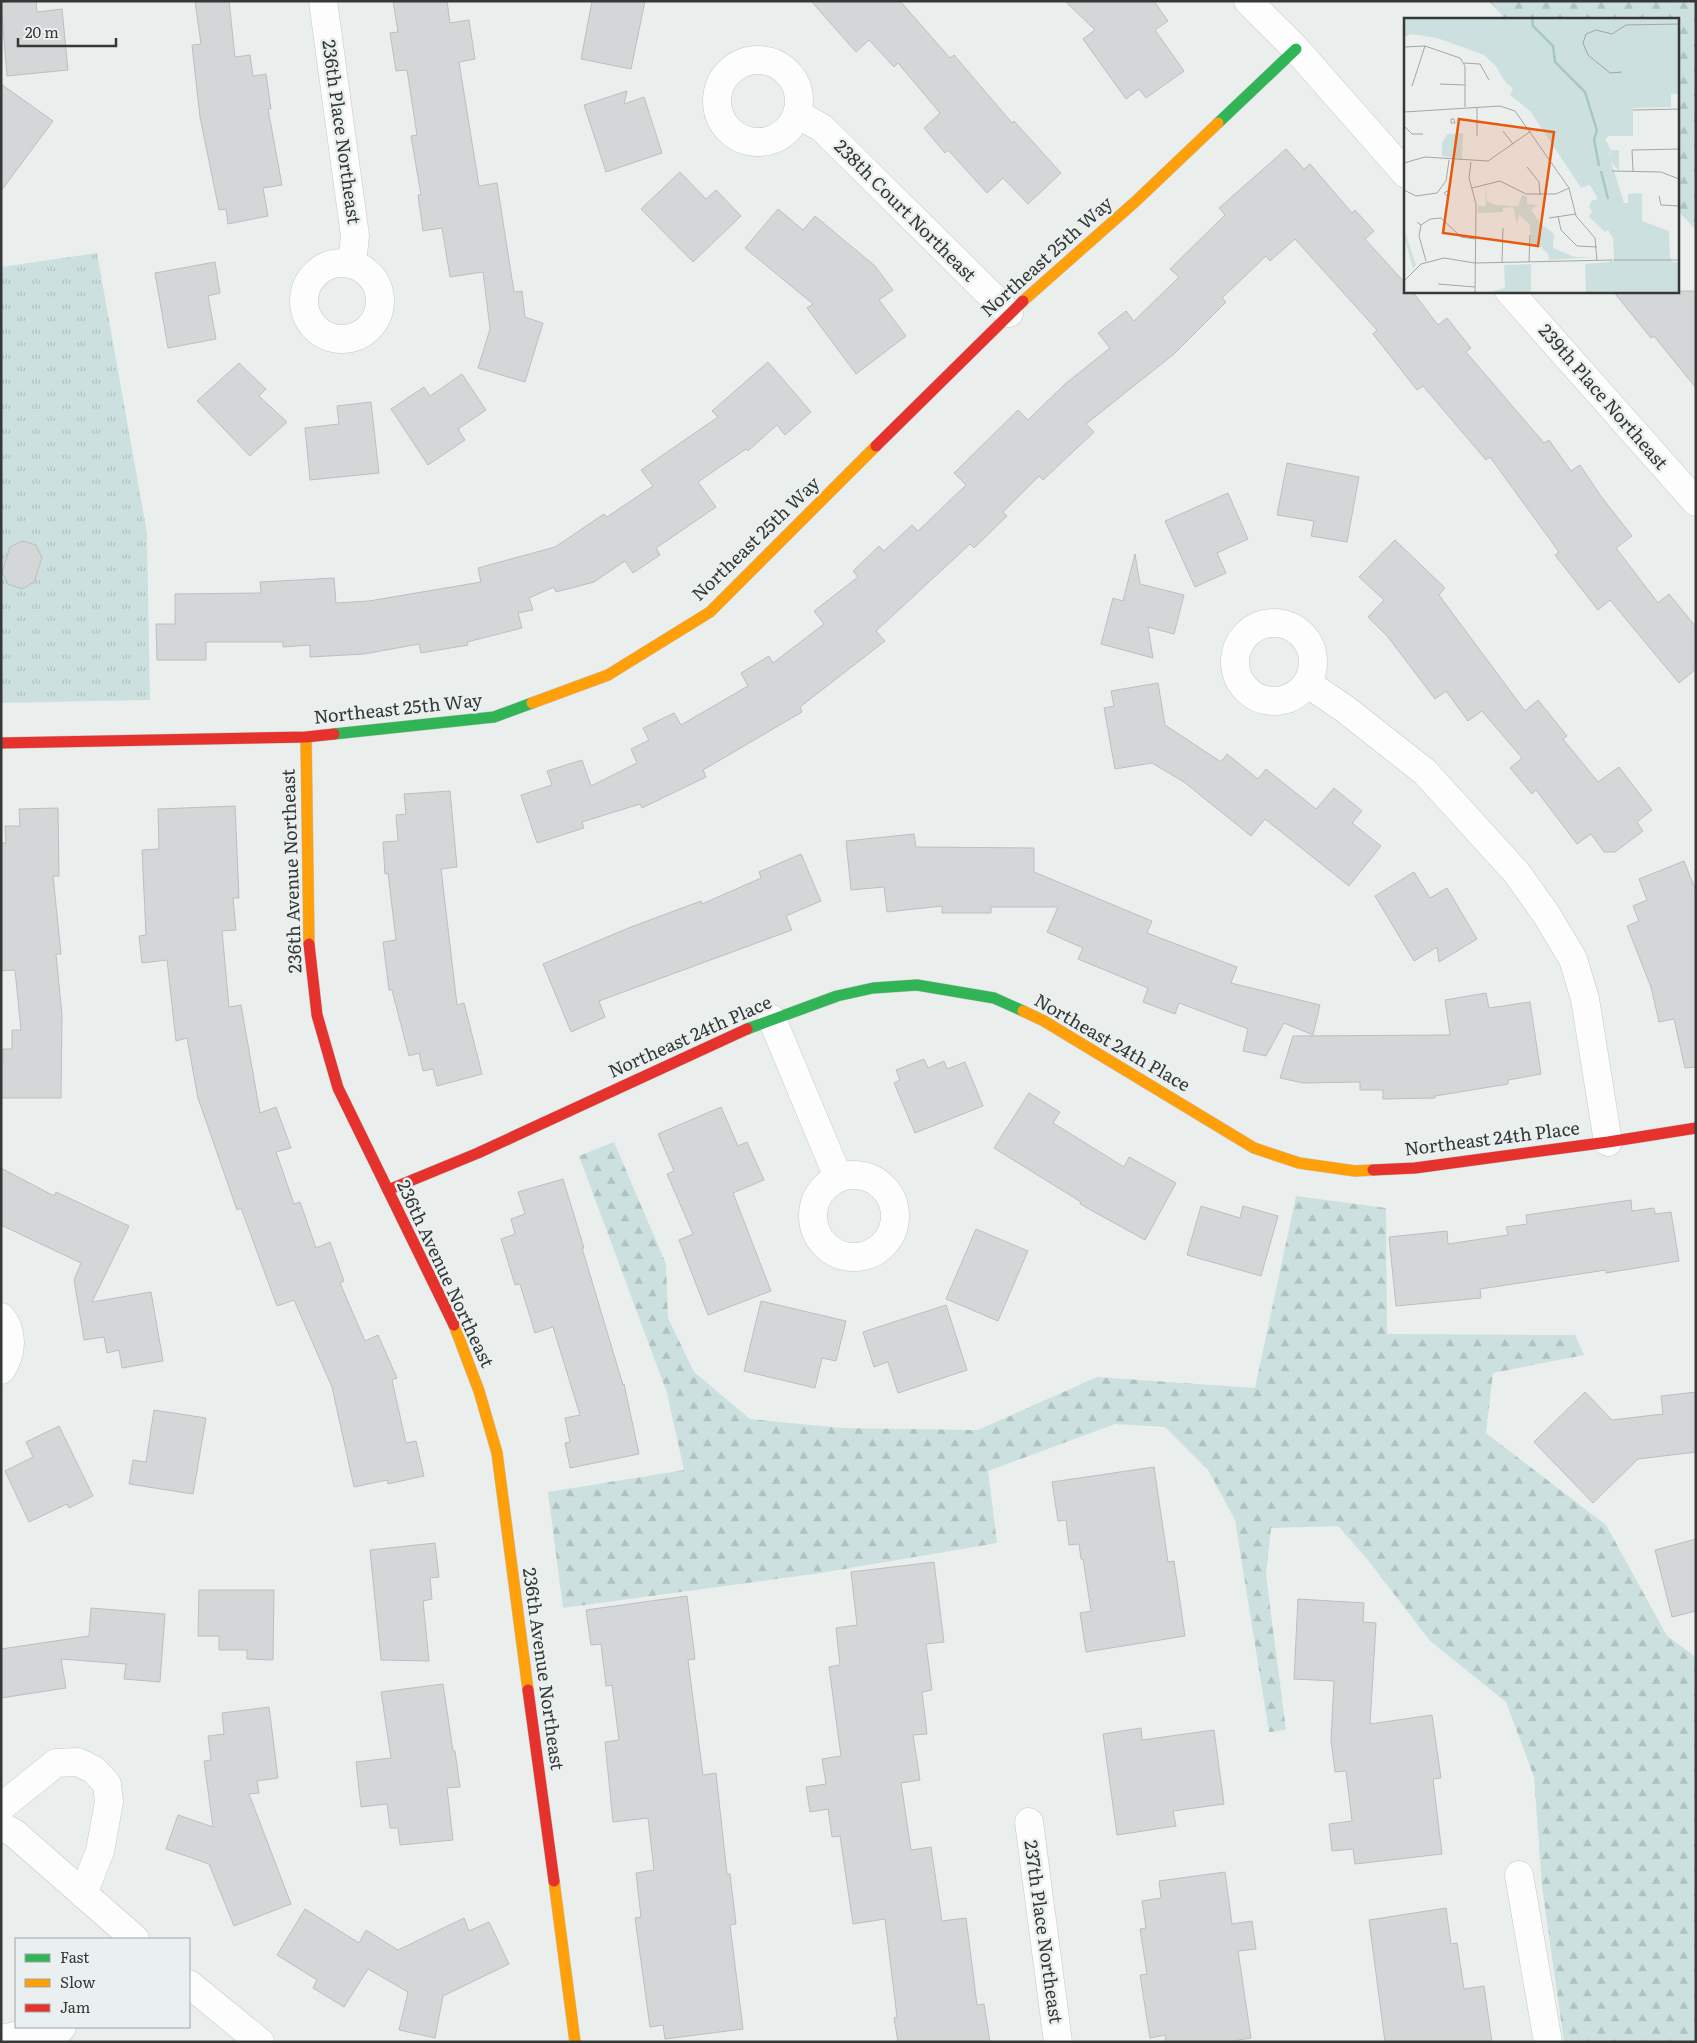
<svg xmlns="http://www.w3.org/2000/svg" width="1697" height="2043" font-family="Literata,serif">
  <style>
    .forest { fill: url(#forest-firs) }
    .park { fill: url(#park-tufts) }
    .building { fill: #d4d7d7; stroke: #bcbfbf }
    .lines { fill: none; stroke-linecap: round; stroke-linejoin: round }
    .street-casing { stroke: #c4c8c7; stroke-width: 29 }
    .fast-casing { stroke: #c4c8c7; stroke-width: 12 }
    .slow-casing { stroke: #c4c8c7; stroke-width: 12 }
    .jam-casing { stroke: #c4c8c7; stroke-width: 12 }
    .street { stroke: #fcfdfc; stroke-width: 28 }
    .fast { stroke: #30b455; stroke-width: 11 }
    .slow { stroke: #ff9f0a; stroke-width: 11 }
    .jam { stroke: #e5322d; stroke-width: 11 }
    .labels { text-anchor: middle; stroke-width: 5; stroke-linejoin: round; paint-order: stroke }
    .street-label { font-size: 18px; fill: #353837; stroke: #e9f0ef }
    .inset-river { fill: none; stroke: #a6c8c5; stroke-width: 2.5 }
    .inset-road { fill: none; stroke: #a2a6a5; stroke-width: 1 }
    .view { fill: #e8590c; fill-opacity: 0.15; stroke: #e8590c; stroke-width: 2.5 }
    .inset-edge { fill: none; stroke: #353837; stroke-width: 2.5 }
  </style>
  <defs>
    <pattern id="forest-firs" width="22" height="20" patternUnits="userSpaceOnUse" patternTransform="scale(1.25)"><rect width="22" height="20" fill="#cce1df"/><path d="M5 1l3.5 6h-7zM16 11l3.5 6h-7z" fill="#b0c2c0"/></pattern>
    <pattern id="park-tufts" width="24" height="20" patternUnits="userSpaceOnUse" patternTransform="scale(1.25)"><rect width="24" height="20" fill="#cce1df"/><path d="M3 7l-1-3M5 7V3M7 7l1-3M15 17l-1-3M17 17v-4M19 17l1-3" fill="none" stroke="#b0c2c0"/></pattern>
  </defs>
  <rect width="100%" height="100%" fill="#eaefee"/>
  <g class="forest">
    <polygon points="1489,1 1696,1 1696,230 1678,211 1678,19 1505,19"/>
    <polygon points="614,1142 666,1264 668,1318 694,1372 750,1419 842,1428 978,1430 1097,1377 1255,1388 1296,1196 1386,1208 1387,1334 1575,1335 1584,1355 1493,1373 1486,1433 1606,1525 1667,1636 1696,1657 1696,2042 1564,2042 1542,1886 1534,1777 1506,1702 1430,1641 1368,1560 1338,1526 1271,1528 1266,1575 1286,1730 1269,1732 1235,1520 1208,1470 1165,1427 1115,1424 988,1471 997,1543 821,1573 563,1608 548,1492 684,1470 667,1393 579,1156"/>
  </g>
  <polygon class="park" points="97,253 147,533 150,700 1,703 1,267"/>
  <g class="building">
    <polygon points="15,1 36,1 37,12 62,9 68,70 7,76 1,3"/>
    <polygon points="195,1 229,1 235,57 250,55 253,76 266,74 271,109 268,109 282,185 263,188 268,216 228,224 226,209 219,210 200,117 192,45 201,44"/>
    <polygon points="393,1 447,1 450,23 469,20 475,59 459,62 479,186 497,183 514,292 522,291 525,317 543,323 525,382 478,368 490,329 483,272 450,277 442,228 423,231 418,195 421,195 411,136 417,135 407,70 396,71 390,33 398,32"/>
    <polygon points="592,1 645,1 631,69 581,59"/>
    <polygon points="811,1 900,1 950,58 954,55 1012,123 1014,121 1061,173 1028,204 1003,178 987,193 948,150 945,153 924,128 940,113 898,63 894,67 869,40 856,52"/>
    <polygon points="1065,1 1154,1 1168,21 1155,30 1184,71 1146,98 1139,89 1126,99 1083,39 1095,30"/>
    <polygon points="1,84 53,121 1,191"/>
    <polygon points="627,91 624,104 644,97 662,153 606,172 584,105"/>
    <polygon points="1286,149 1304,169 1310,164 1352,213 1355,210 1374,231 1365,239 1406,284 1406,291 1412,291 1438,325 1447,318 1471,348 1466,352 1544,443 1549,440 1571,471 1580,465 1600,495 1632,536 1616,548 1658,603 1669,594 1696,627 1696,669 1679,683 1610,600 1598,610 1555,555 1559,552 1490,457 1486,460 1423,386 1417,390 1373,334 1377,330 1295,239 1270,261 1266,256 1222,298 1226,302 1174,354 1086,424 1094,432 1043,480 1039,476 1003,512 1007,516 974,548 970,544 876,631 885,641 800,707 802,712 703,770 706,777 642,808 640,804 582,822 584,828 537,843 521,795 552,785 547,771 582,760 591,786 637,763 631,749 649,740 643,728 674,713 681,725 748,686 741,673 769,656 773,663 824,624 814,611 858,577 853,571 879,546 884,551 912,525 918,531 966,485 954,473 1018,410 1028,420 1065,384 1110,348 1098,333 1126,311 1134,321 1179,277 1170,269 1225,215 1219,208"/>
    <polygon points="680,172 706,199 716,190 741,216 693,262 641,209"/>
    <polygon points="778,209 803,230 815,216 875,266 893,290 879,300 906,336 856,374 807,308 813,304 745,248"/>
    <polygon points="215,262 220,293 208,296 216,339 168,348 155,273"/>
    <polygon points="1613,291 1696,291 1696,388 1654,336 1651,338"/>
    <polygon points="768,362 811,412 785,435 777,425 748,451 746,449 698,482 716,507 656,548 660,555 633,573 625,561 594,582 556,592 554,587 529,598 533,610 518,613 522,628 467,642 468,645 421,653 419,644 364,654 310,657 310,645 283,647 283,642 206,642 206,660 157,660 156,624 175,624 175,594 261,593 260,582 334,578 336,603 369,601 481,582 478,568 555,547 604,514 607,517 653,486 641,470 718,417 712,411"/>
    <polygon points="239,363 266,389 259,396 287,422 250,456 197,401"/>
    <polygon points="462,374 486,410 458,429 465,440 428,465 391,409 424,387 430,396"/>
    <polygon points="371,402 379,473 310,480 305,428 339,424 337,406"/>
    <polygon points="1287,463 1359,477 1347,542 1311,536 1314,521 1277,515"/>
    <polygon points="1228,493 1248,539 1217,553 1226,573 1195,587 1165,521"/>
    <polygon points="1395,540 1445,588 1439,595 1525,711 1538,700 1567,736 1563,739 1598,782 1619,767 1652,810 1637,822 1643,831 1615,852 1604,852 1591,834 1577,844 1536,790 1532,794 1510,768 1522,758 1482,711 1468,721 1446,691 1435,699 1388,637 1368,617 1384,600 1359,577"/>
    <polygon points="23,541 36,545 42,558 34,582 22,589 8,584 2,572 10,547"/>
    <polygon points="1135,554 1140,584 1184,595 1174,634 1148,627 1153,658 1101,644 1113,598 1123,601"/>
    <polygon points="1158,683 1165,725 1221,762 1227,754 1258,779 1266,769 1316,809 1334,788 1362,811 1352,823 1381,846 1349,886 1265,819 1251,836 1184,782 1152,763 1115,769 1104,708 1114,706 1111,691"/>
    <polygon points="450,791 457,867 441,869 457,1005 464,1003 482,1074 437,1086 433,1069 423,1071 419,1053 409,1056 392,990 389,990 383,942 396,940 388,873 385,874 383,842 398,841 396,815 406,814 404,794"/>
    <polygon points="235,806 239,898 233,898 236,930 222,931 229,1007 241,1005 260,1113 276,1107 291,1148 276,1152 294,1204 300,1202 316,1248 330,1242 344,1281 340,1283 365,1341 378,1335 397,1378 392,1380 406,1443 416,1441 424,1476 388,1484 387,1480 354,1487 332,1387 294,1300 277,1306 241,1208 237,1210 198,1098 187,1038 176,1041 167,960 142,963 139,936 146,935 142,850 159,849 158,809"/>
    <polygon points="58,808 59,876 53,876 61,954 56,954 62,1015 61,1098 1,1098 1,1063 3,1063 3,1049 12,1049 12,1030 21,1030 15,970 1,971 1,843 6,843 5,826 20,826 19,809"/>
    <polygon points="914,834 916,847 1034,848 1034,872 1152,921 1147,933 1237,967 1231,983 1320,1005 1313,1035 1284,1023 1266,1056 1243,1051 1248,1029 1179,1003 1175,1014 1143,1002 1148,988 1078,959 1083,948 1047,932 1058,907 991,907 991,913 942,913 942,906 887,912 884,887 851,890 846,841"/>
    <polygon points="801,854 821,901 786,916 792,930 599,1001 605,1017 571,1032 543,964 631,927 701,901 702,904 761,878 759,872"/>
    <polygon points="1684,861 1696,891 1696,1067 1685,1068 1674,1019 1659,1022 1651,987 1627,926 1639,921 1633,906 1647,900 1639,879"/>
    <polygon points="1414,872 1430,898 1447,888 1477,939 1439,962 1437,947 1414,961 1375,896"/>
    <polygon points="1486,993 1489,1008 1530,1002 1541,1074 1508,1080 1508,1084 1435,1096 1435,1098 1383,1099 1383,1090 1360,1090 1360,1082 1303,1083 1280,1078 1293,1036 1450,1035 1445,1000"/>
    <polygon points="924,1059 928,1068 944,1061 947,1069 965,1062 983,1106 915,1133 894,1083 900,1080 896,1070"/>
    <polygon points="1029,1093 1060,1112 1053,1123 1124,1167 1129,1157 1176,1183 1145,1240 1080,1204 1081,1202 994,1148"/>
    <polygon points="721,1107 738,1146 747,1142 764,1180 733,1193 771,1291 708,1315 679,1240 693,1234 667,1174 674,1171 658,1134"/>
    <polygon points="1,1168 54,1196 56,1192 129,1226 92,1302 151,1292 163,1361 122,1368 119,1350 107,1353 104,1337 84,1340 74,1280 81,1263 1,1225"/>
    <polygon points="563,1179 584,1248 582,1248 623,1385 624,1384 639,1454 570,1468 565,1443 570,1442 565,1418 580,1415 553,1327 535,1333 520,1284 515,1285 501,1239 515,1234 511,1219 525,1214 518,1192"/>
    <polygon points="1631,1200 1632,1211 1654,1208 1655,1214 1671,1212 1679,1261 1606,1273 1606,1270 1480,1289 1481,1298 1396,1306 1389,1237 1447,1231 1448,1244 1508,1235 1506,1227 1527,1224 1526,1215"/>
    <polygon points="1201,1206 1240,1218 1243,1206 1278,1216 1261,1276 1187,1255"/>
    <polygon points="976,1229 1028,1251 998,1321 946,1299"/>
    <polygon points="761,1301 846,1321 836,1361 822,1358 815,1388 744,1371"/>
    <polygon points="946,1305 967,1370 898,1393 888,1362 874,1367 863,1332"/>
    <polygon points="1585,1392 1612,1420 1663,1414 1661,1396 1696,1392 1696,1452 1638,1459 1593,1503 1534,1442"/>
    <polygon points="154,1410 206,1418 193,1494 129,1484 133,1460 146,1462"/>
    <polygon points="59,1426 93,1496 69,1508 67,1504 29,1522 5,1471 33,1457 26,1442"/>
    <polygon points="1154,1467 1168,1562 1174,1561 1185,1636 1086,1652 1080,1613 1091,1611 1083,1559 1081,1559 1079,1544 1069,1545 1066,1520 1058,1521 1052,1482"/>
    <polygon points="1696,1539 1696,1611 1672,1617 1655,1550"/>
    <polygon points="435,1543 439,1577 430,1578 432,1599 423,1601 429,1661 381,1660 370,1550"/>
    <polygon points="934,1562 944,1642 926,1644 932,1690 922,1692 927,1734 913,1735 920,1780 901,1783 911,1850 931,1847 942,1921 966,1918 977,2005 984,2004 990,2042 898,2042 894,2018 897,2017 885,1919 853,1924 840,1836 832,1837 828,1809 810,1812 806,1787 826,1784 822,1759 841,1756 829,1667 840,1665 836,1628 857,1625 851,1572"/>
    <polygon points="199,1590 274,1590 273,1660 247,1659 247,1650 219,1650 219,1636 198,1636"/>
    <polygon points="687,1596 695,1659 688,1660 703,1775 716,1773 727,1874 730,1874 736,1924 730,1925 743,2029 665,2039 663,2025 650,2027 635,1918 641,1917 636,1873 654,1870 648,1818 613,1822 605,1742 619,1740 612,1685 606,1686 601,1644 591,1645 586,1610"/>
    <polygon points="1298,1599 1364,1603 1363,1622 1376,1623 1370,1724 1432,1715 1441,1778 1433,1779 1442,1854 1355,1864 1353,1849 1332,1851 1329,1824 1352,1821 1346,1771 1335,1772 1331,1740 1334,1681 1294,1679"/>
    <polygon points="91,1608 165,1614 160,1682 124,1679 126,1664 61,1659 66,1688 1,1698 1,1649 89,1636"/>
    <polygon points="443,1684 453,1751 455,1751 460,1787 447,1788 453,1840 400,1845 398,1828 390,1828 387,1804 361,1807 356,1762 391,1758 381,1692"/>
    <polygon points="269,1707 278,1778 257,1781 259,1793 249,1794 291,1904 234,1926 209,1864 166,1849 178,1815 213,1827 204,1761 211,1760 208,1736 224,1734 222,1713"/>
    <polygon points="1141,1728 1142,1740 1214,1730 1224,1804 1173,1811 1176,1826 1117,1835 1103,1734"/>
    <polygon points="1225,1872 1232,1924 1252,1921 1256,1949 1238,1951 1251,2038 1227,2042 1166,2042 1165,2035 1150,2038 1140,1975 1147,1974 1140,1929 1146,1928 1142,1901 1161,1898 1159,1881"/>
    <polygon points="1446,1908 1451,1944 1457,1943 1464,1989 1484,1986 1492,2042 1385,2042 1369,1920"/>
    <polygon points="305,1909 359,1943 366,1930 398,1950 464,1918 469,1931 489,1922 509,1964 443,1996 435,2038 399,2030 408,1992 368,1969 344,2007 313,1988 317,1980 277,1955"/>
  </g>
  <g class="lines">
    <defs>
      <g id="street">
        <polyline points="323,1 355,236 352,263"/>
        <polyline points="1248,1 1296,49 1406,174"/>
        <circle cx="758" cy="101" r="41"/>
        <polyline points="797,114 822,128 1009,313"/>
        <circle cx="342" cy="301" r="38"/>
        <polyline points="1509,291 1696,502"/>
        <circle cx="1274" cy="662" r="39"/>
        <polyline points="1307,683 1345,709 1425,772 1516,872 1546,914 1573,959 1585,999 1608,1142"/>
        <polyline points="772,1019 838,1177"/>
        <circle cx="854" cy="1216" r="41"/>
        <path d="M1 1317C14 1332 12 1354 1 1370"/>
        <polyline points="1,1807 56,1763 78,1762 94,1770 107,1784 109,1802 100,1851 83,1894"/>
        <polyline points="1029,1822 1058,2042"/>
        <polyline points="1,1826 14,1833 135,1939"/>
        <polyline points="1519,1875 1548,2042"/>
        <polyline points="189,1984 260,2042"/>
        <polyline points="1,2039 20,2035 40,2042"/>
        <polyline points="48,2042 62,2027"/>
      </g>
      <g id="fast">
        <polyline points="1218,123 1296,49"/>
        <polyline points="334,734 494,717 532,703"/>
        <polyline points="747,1029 837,996 873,988 917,985 994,998 1023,1011"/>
      </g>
      <g id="slow">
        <polyline points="1023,301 1136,201 1218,123"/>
        <polyline points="532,703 608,675 710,612 876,446"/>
        <polyline points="306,737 309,944"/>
        <polyline points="1023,1011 1044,1021 1254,1148 1299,1163 1355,1171 1373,1170"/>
        <polyline points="454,1325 479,1391 497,1453 528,1690"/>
        <polyline points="554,1881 575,2042"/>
      </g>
      <g id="jam">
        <polyline points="876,446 1023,301"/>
        <polyline points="1,743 306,737 334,734"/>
        <polyline points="309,944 317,1015 338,1088 454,1325"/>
        <polyline points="1373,1170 1415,1168 1608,1142 1696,1128"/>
        <polyline points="388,1190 478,1153 747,1029"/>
        <polyline points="528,1690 554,1881"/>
      </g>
    </defs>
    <use href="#street" class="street-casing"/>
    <use href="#fast" class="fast-casing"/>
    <use href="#slow" class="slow-casing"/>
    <use href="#jam" class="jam-casing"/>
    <use href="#street" class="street"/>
    <use href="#fast" class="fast"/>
    <use href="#slow" class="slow"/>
    <use href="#jam" class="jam"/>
  </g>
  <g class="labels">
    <g class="street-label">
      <text transform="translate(341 132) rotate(82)" y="6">236th Place Northeast</text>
      <text transform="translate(905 211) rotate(45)" y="6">238th Court Northeast</text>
      <text transform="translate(1047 257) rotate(-42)" y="6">Northeast 25th Way</text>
      <text transform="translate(1603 397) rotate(49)" y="6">239th Place Northeast</text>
      <text transform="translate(756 539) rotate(-44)" y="6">Northeast 25th Way</text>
      <text transform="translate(398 709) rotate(-6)" y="6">Northeast 25th Way</text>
      <text transform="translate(292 871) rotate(-92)" y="6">236th Avenue Northeast</text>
      <text transform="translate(690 1037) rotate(-24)" y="6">Northeast 24th Place</text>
      <text transform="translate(1112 1043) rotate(30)" y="6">Northeast 24th Place</text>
      <text transform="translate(1492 1139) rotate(-7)" y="6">Northeast 24th Place</text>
      <text transform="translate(445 1274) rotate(65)" y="6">236th Avenue Northeast</text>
      <text transform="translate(543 1669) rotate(82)" y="6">236th Avenue Northeast</text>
      <text transform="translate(1043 1932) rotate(82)" y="6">237th Place Northeast</text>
    </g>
  </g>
  <g transform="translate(1404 18)">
    <rect width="275" height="275" fill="#eaefee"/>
    <path d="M0 0H275V76H267V89L229 90V118H205L201 121 207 132 205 137 220 185H224V176L238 175V203L265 213 266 239 269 244H275V275H182L181 246 206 244 210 240 209 220 204 212 201 214 185 199 188 193 185 189 187 183 194 181 186 167 177 170 126 93 106 77 109 70 102 65 91 47 80 37 33 20 7 16 1 19ZM81 169 83 183 91 187 114 188 118 177 123 179V186L133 187 127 192 136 205 150 216 149 230 171 239H190L145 242 144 236 137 229H127L126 207 115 196 113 207 109 189 99 190V194L74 195V188H82ZM127 246V275H83L101 270 100 247Z" fill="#cce1df"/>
    <path d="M59 115 58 141 38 138V125L43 116ZM207 132H215V153L205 141ZM0 211 12 247 9 250 0 219Z" fill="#cce1df"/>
    <path class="inset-river" d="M128 0 129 8 149 28 151 44 181 74 193 113 190 121 195 148M197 153 204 181"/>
    <path class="inset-road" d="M0 29 21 28 56 40 61 48V89M60 45 76 46 85 62M218 54 206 55 184 37 179 25 182 16 192 12 208 16 222 7 275 6M36 66 61 67M8 68 21 28M229 92 275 91M0 94 96 88 111 93 165 170 172 198 191 220 193 243M47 101H50L51 105H47ZM0 108 8 116H19M99 113 109 126M73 118V89M67 144 65 160 72 186 71 275M0 145 21 139 84 143 127 113M123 149 135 164 136 177M208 153 257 154 275 161M229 153 228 132 275 131M68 170 96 163 122 176H152L165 170M0 172 12 178 33 175 42 163 45 142M43 173 46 175 43 178 40 175ZM255 178 257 187 275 188M154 198 157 212 173 228 193 229M145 200 172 196M13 204 17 207 26 201 37 200 57 219 71 221M17 207 15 218 22 243M210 242H275M125 244 126 217M98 245 99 210M0 263 17 246 40 240 71 245 208 242M34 266 71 269"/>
    <path class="view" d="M55 101 150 114 134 228 39 215Z"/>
    <rect width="275" height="275" class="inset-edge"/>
  </g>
  <rect width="1697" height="2043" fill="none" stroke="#353837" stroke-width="5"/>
  <rect x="15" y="1938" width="175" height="90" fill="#e9f0ef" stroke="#a1a6a5"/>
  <rect x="25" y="1954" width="25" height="8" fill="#30b455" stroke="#a1a6a5"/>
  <text x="60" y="1963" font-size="15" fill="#353837">Fast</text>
  <rect x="25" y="1979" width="25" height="8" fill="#ff9f0a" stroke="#a1a6a5"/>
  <text x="60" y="1988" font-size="15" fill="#353837">Slow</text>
  <rect x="25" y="2004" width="25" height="8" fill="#e5322d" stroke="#a1a6a5"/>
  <text x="60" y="2013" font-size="15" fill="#353837">Jam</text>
  <path d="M18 38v8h98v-8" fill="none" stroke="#353837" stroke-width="2.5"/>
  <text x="25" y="38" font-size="15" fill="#353837" stroke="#e9f0ef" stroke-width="4" paint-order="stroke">20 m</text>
</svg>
